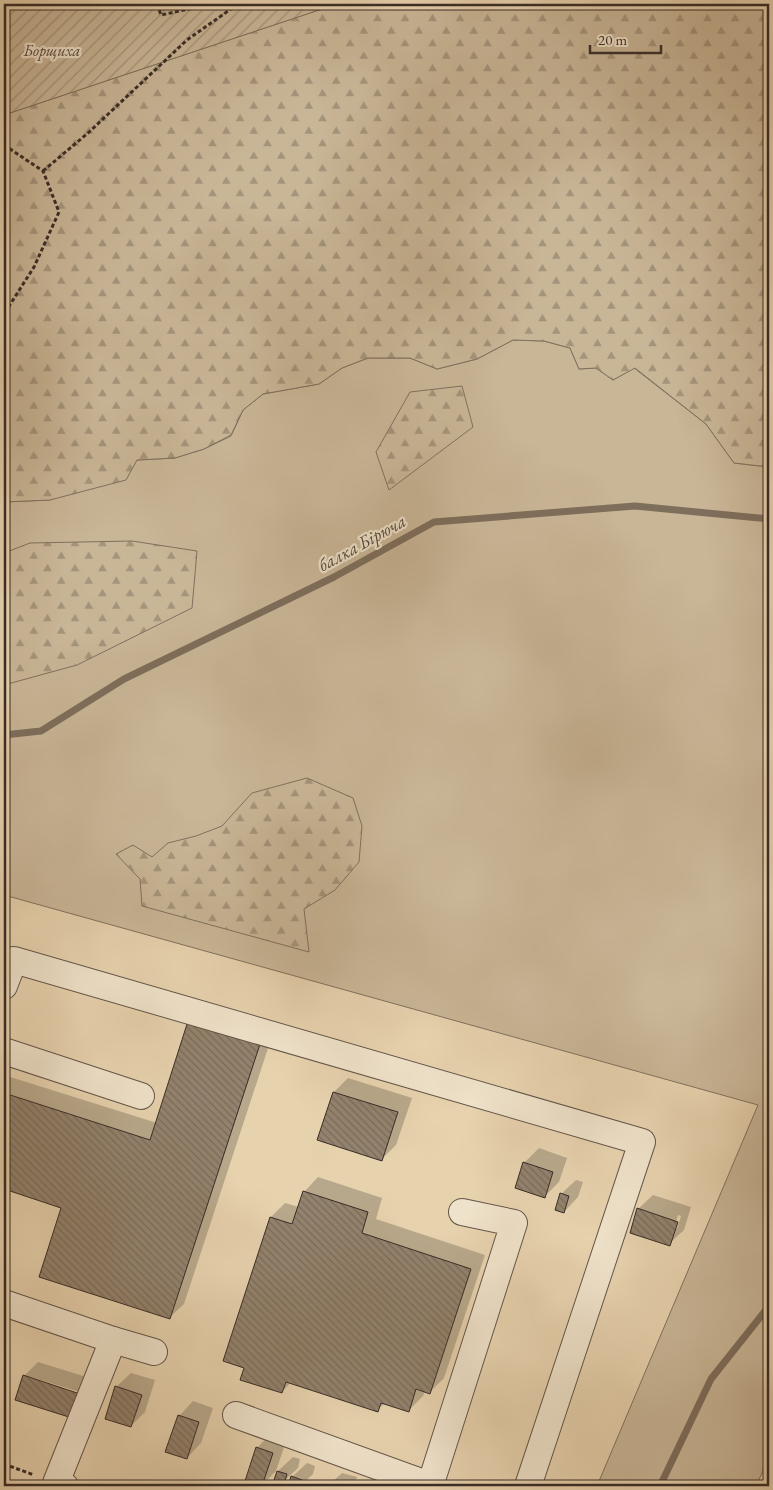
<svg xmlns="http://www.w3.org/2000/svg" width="773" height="1490" font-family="'EB Garamond',serif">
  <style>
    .green { fill: #c9b697; stroke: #80715f }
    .forest { fill: url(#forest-firs); stroke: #80715f }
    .garden { fill: url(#garden-furrows); stroke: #80715f }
    .shadow { fill: #0003; fill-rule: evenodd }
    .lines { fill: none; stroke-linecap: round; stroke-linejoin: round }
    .stream { stroke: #7e6e5c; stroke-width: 7 }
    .building { fill: url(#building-back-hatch); stroke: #382c27 }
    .minor-casing { stroke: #645649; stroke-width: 28 }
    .path { stroke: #382c27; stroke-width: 3; stroke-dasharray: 4 2.5; stroke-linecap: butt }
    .minor { stroke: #efe2ca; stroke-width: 26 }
    .labels { text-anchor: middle; stroke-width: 4.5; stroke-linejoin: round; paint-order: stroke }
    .park-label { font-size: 16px; font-style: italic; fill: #55483d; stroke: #efe2ca }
    .water-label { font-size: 18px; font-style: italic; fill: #55483d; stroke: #efe2ca }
  </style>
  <defs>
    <pattern id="forest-firs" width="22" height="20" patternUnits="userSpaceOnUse" patternTransform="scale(1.25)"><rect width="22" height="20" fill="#c9b697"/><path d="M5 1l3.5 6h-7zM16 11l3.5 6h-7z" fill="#a4947b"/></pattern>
    <pattern id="garden-furrows" width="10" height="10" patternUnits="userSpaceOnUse" patternTransform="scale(1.25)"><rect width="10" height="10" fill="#c9b697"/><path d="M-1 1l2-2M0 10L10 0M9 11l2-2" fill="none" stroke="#a4947b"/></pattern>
    <pattern id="building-back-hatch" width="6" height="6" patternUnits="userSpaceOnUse" patternTransform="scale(1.25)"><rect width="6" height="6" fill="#93826d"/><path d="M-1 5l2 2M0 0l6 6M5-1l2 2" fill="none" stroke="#796b5a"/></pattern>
  </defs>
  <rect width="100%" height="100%" fill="#e7d2ae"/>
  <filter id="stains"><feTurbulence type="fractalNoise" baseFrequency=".004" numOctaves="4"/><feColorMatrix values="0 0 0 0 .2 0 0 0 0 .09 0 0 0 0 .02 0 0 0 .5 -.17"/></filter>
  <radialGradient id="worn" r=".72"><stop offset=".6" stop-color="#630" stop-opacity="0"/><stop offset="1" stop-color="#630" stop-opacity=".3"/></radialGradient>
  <polygon class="green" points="513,340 544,341 570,348 579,369 596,368 613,380 634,368 706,424 734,463 769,467 769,1458 756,1486 597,1486 758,1105 4,895 4,502 50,500 137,460 175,458 204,449 231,436 243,410 263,394 319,384 342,368 368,358 410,358 437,369 477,359"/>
  <g class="forest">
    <polygon points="337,4 769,4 769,467 734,463 706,424 635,368 613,380 596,368 579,369 570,348 544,341 513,340 477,359 437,369 410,358 368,358 342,368 319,384 263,394 243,410 231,435 204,449 175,458 137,460 126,480 50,500 4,502 4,115"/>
    <polygon points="462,386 473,427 389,490 376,452 410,392"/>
    <polygon points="132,541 197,551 192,608 77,665 4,685 4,553 30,543"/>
    <polygon points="307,778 353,798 362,826 359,862 335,890 304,909 309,952 142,906 140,879 116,854 133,845 152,857 168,843 196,836 222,826 252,793"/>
  </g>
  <polygon class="garden" points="4,4 337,4 4,115"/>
  <g class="shadow">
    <polygon points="274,1030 184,1304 169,1318 63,1207 4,1188 4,1075 157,1123"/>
    <polygon points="348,1078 412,1098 396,1145 382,1159 319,1139 334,1092"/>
    <polygon points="539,1148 567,1158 559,1182 545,1196 524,1163"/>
    <polygon points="318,1177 382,1198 376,1219 485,1255 444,1378 430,1392 425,1391 423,1396 409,1410 385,1403 377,1410 291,1382 282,1392 245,1367 271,1217 285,1203 299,1207 304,1192"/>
    <polygon points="576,1180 583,1182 578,1197 564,1212 561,1194"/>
    <path d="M653 1195 691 1207 684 1230 669 1244 638 1209ZM678 1215 681 1216 677 1229H674Z"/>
    <path d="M38 1362 93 1379 86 1402 71 1417 16 1399 24 1376ZM31 1377 86 1394 85 1397 31 1379Z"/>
    <polygon points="131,1373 155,1380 145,1412 131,1426 116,1387"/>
    <polygon points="193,1401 213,1408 201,1443 187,1458 179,1416"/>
    <polygon points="271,1433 287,1438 276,1471 262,1485 257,1448"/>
    <polygon points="293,1457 300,1459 298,1468 283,1482 276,1480 278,1471"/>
    <polygon points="307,1463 315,1466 313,1474 300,1486 289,1486 292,1477"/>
    <polygon points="342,1473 357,1477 354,1486 328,1486"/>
    <polygon points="385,1483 399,1486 382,1486"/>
  </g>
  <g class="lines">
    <g class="stream">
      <polyline points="4,735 41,731 124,679 334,577 434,522 635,506 769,519"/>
      <polyline points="660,1486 711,1379 769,1306"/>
    </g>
  </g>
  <g class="building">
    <polygon points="188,1021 260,1044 170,1319 39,1277 61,1208 4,1189 4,1093 150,1140"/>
    <polygon points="333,1092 398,1112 382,1161 317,1140"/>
    <polygon points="523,1162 553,1172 545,1198 515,1188"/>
    <polygon points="303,1191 368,1212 362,1233 471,1269 430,1394 416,1389 409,1412 381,1403 378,1412 286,1382 282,1393 240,1380 244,1368 223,1361 270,1217 292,1224"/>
    <polygon points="560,1193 569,1196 564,1213 555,1210"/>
    <polygon points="637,1208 678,1222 670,1246 630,1233"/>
    <polygon points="23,1375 80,1394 72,1418 15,1400"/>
    <polygon points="115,1386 142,1395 131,1427 105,1419"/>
    <polygon points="178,1415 199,1422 187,1459 165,1452"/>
    <polygon points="256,1447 273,1453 262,1486 245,1481"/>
    <polygon points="277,1471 287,1474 284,1484 274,1480"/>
    <polygon points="291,1476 302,1480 300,1486 288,1486"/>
  </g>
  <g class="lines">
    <defs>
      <g id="minor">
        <polyline points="4,986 14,960 642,1142 528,1486"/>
        <polyline points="4,1051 141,1096"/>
        <polyline points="4,1303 113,1340 154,1352"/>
        <polyline points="236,1415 432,1486"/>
        <polyline points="65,1486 56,1483 113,1340"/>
        <polyline points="430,1486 514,1223 462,1212"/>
      </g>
    </defs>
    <use href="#minor" class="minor-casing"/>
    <g class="path">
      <polyline points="157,4 161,15 212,4"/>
      <polyline points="4,145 43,171 59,212 34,267 4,314"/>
      <polyline points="43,171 88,133 187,40 238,4"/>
      <polyline points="4,1464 34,1475"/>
    </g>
    <use href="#minor" class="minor"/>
  </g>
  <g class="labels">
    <g class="park-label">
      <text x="52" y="56">Борщиха</text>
    </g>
    <g class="water-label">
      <text transform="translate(362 543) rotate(-29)" y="6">балка Бірюча</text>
    </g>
  </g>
  <rect width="773" height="1490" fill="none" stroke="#e7d2ae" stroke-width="20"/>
  <rect x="5" y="5" width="763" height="1480" fill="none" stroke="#382c27" stroke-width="2.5"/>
  <rect x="10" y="10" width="753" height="1470" fill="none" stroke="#382c27"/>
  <path d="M590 45v8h71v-8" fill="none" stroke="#382c27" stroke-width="2.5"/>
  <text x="598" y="45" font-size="15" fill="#382c27" stroke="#efe2ca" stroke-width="4" paint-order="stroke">20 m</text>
  <rect width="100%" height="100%" filter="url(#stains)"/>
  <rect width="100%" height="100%" fill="url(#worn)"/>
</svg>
